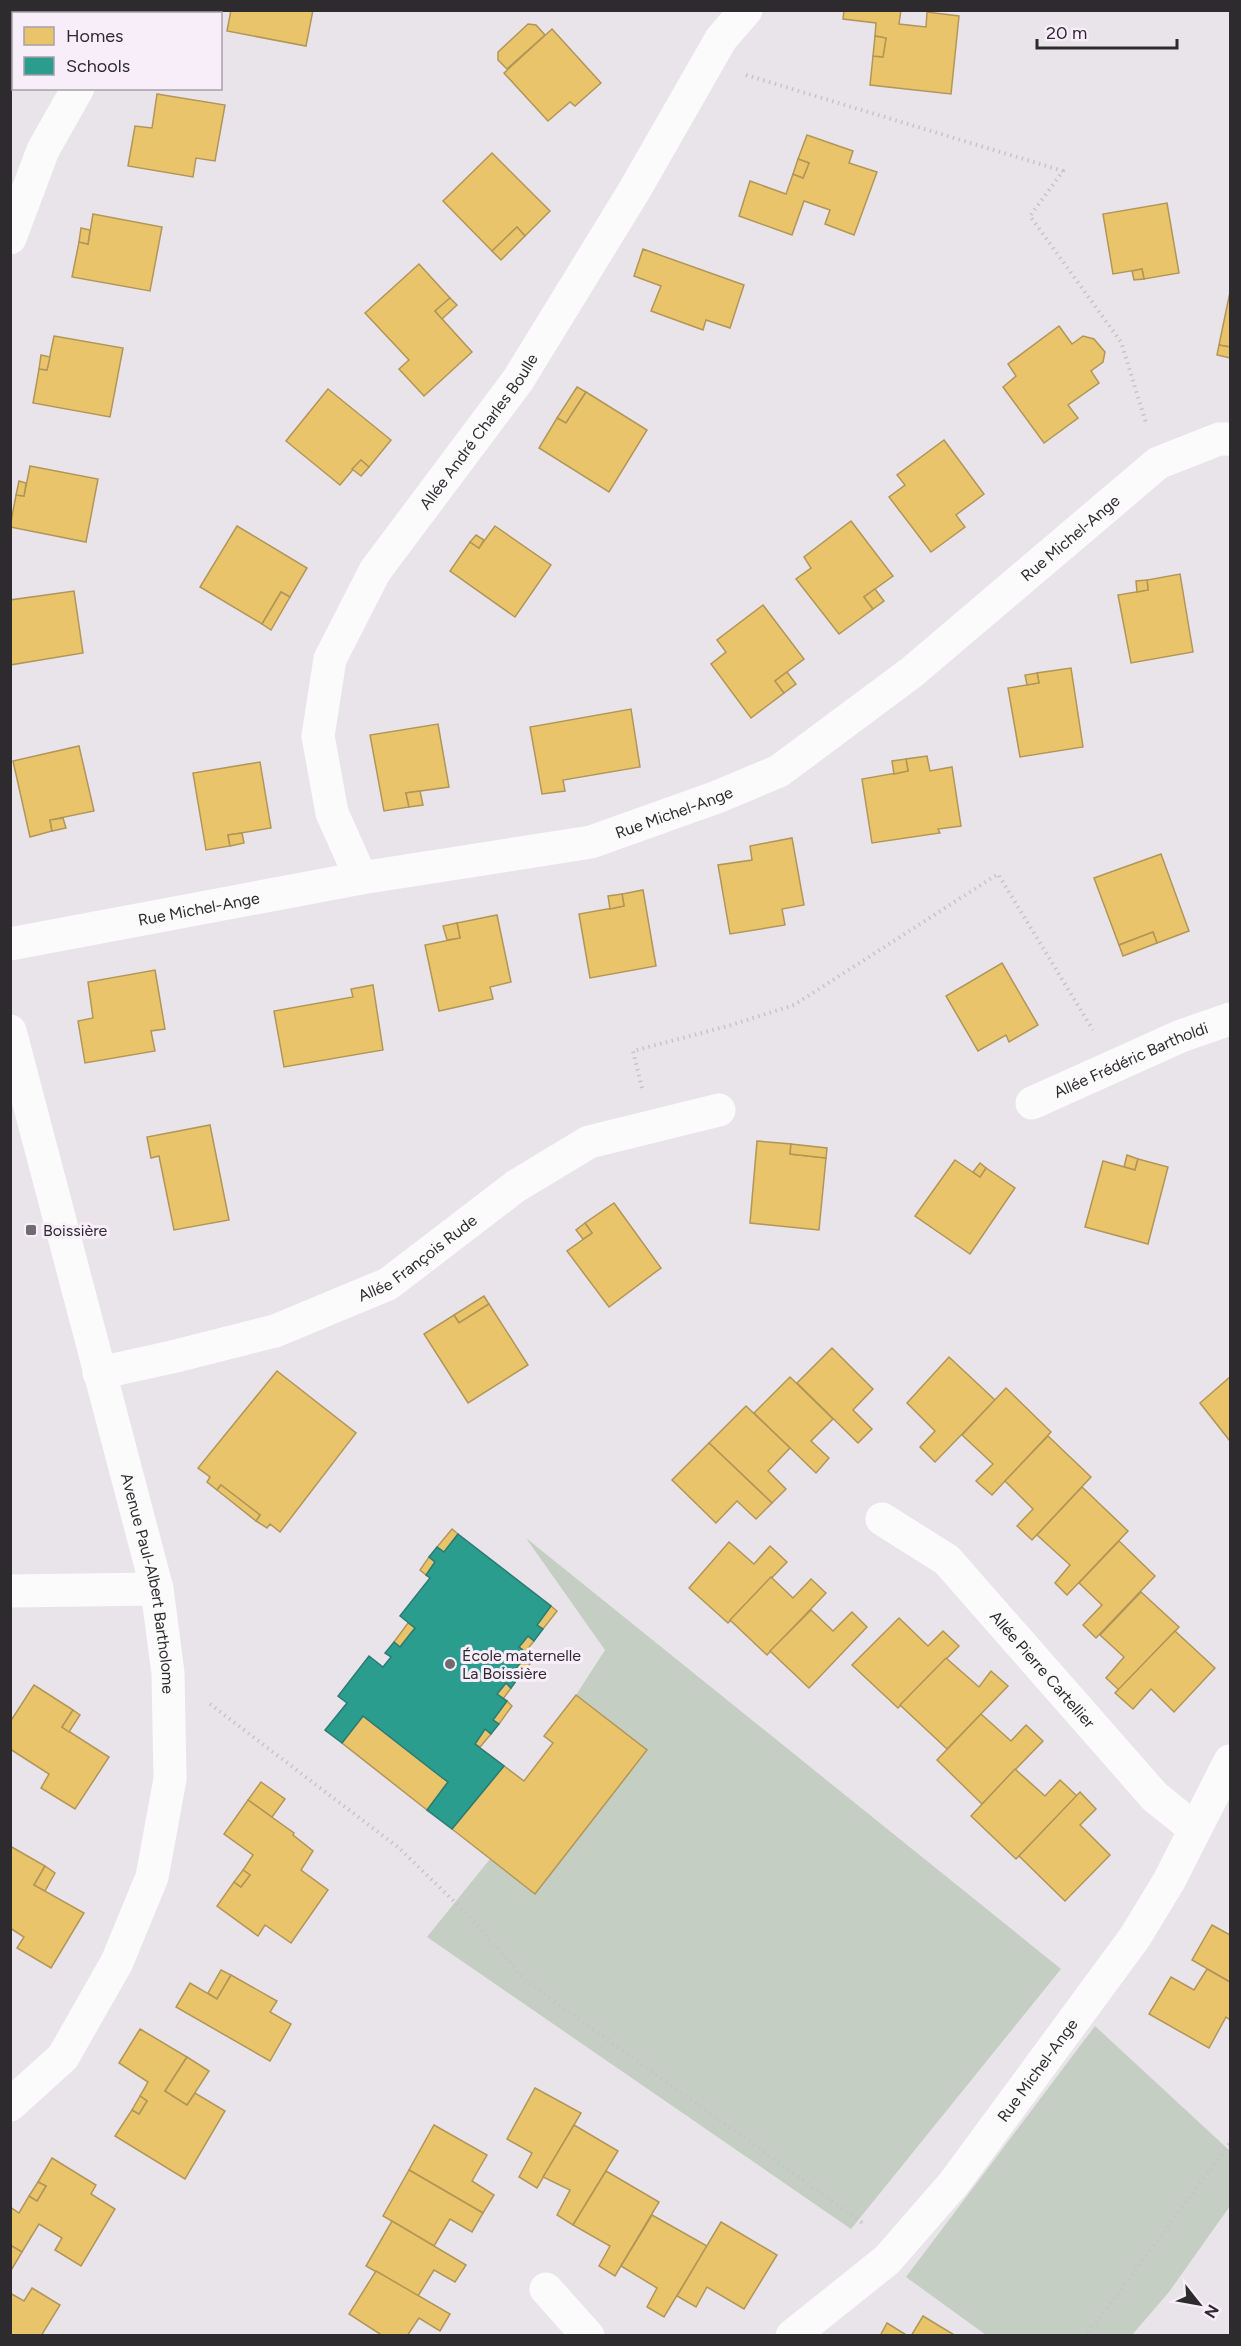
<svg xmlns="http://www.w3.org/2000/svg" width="1241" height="2346" font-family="Figtree,sans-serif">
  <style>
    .green { fill: #c4cec2 }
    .homes { fill: #e9c46a; stroke: #b19658; stroke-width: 1.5 }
    .schools { fill: #2a9d8f; stroke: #2b7b72; stroke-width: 1.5 }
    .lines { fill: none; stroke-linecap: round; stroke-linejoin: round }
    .path { stroke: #c6c5c6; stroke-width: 4; stroke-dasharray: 1.5 4.5; stroke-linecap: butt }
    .minor { stroke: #fcfbfc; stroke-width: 33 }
    .poi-dot { fill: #6f6c70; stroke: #f7eefa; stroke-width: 2 }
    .labels { text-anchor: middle; stroke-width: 6; stroke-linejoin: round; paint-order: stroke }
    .street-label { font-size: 16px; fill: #2e2b2f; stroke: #f7eefa }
    .poi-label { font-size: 16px; fill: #2e2b2f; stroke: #f7eefa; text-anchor: start }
  </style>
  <rect width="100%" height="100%" fill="#e9e4ea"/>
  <g class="green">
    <polygon points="526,1538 1061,1969 851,2229 427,1937 490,1859 535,1893 647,1751 576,1695 605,1650"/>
    <polygon points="1095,2026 1230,2151 1230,2206 1169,2292 1132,2335 986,2335 906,2277"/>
  </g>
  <g class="homes">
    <polygon points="231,10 313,10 306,46 227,31"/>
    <polygon points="844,10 901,10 899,24 926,27 927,12 959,16 951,94 870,85 873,56 883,57 886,38 875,36 876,23 843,19"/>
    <polygon points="528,24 536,25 545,35 507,69 498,60 498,52"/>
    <polygon points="552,29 601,83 575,106 570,102 548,121 504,73"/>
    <polygon points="875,36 886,38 883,57 873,56"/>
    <polygon points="157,94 225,105 215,161 196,158 193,177 128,166 135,126 152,128"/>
    <polygon points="807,135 853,151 849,163 877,172 854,235 825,224 830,210 804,201 792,235 739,216 750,181 786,194 793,174 803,178 809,163 798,159"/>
    <polygon points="492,153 550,211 525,236 517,227 492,251 443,201"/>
    <polygon points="798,159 809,163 803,178 793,174"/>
    <polygon points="1167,203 1179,273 1144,279 1142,269 1113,274 1103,214"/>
    <polygon points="93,214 162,227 150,291 72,277 79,242 88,244"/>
    <polygon points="517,227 525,236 501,260 492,251"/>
    <polygon points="81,228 90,230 88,244 79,242"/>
    <polygon points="643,249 744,285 730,328 706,320 703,330 651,311 661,286 634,276"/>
    <polygon points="419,264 450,298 435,311 472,352 424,396 399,369 409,360 365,313"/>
    <polygon points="1142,269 1144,279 1134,280 1132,271"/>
    <polygon points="1230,292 1230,347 1219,345"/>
    <polygon points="450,298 457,305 442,319 435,311"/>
    <polygon points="1059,326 1072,344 1083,336 1094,339 1105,352 1103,362 1091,371 1099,383 1068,405 1078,418 1044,443 1003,387 1016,376 1008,364"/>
    <polygon points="54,336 123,348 110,417 33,403 39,369 47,370"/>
    <polygon points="1219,345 1230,347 1230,358 1217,355"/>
    <polygon points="41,355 50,357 47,370 39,369"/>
    <polygon points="577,387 586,392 566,423 557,418"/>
    <polygon points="328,389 391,440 369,467 361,460 340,485 286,441"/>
    <polygon points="586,392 647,430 609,492 539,448 557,418 566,423"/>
    <polygon points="944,440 984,494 956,515 965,527 931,552 889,497 905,485 897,475"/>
    <polygon points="361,460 369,467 361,476 352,469"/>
    <polygon points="30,466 98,479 86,542 10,527 16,495 24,496"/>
    <polygon points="19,481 26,483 24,496 16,495"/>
    <polygon points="851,521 893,576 864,597 873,609 839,634 796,579 811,568 804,557"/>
    <polygon points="237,526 307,568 290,597 281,592 262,624 200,587"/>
    <polygon points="495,526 551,565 515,617 450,571 470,542 479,548"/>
    <polygon points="476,535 484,540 479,548 470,542"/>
    <polygon points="1180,574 1193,652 1131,663 1118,595 1148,590 1147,580"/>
    <polygon points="1147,580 1148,590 1137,592 1136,581"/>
    <polygon points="875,589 884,601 873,609 864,597"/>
    <polygon points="74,591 83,653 10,665 10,600"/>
    <polygon points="281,592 290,597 271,630 262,624"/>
    <polygon points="763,605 804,659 775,681 784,693 751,718 711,664 726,652 717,640"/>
    <polygon points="1071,668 1083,747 1020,757 1008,688 1039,683 1037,673"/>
    <polygon points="787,672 796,684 784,693 775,681"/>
    <polygon points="1037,673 1039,683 1027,685 1025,675"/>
    <polygon points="631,709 640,767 563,780 565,791 542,794 530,727"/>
    <polygon points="438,724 449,787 406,793 409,807 384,811 370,735"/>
    <polygon points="79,746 94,811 50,820 52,831 30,837 13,761"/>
    <polygon points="927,756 930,771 952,767 961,826 938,829 940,833 872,843 862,779 908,771 906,759"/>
    <polygon points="906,759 908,771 894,774 892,761"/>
    <polygon points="260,762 271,828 228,835 230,846 206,850 193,773"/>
    <polygon points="420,791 423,805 409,807 406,793"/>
    <polygon points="63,818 66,828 52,831 50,820"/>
    <polygon points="242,833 244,843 230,846 228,835"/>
    <polygon points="792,838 804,905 782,909 785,925 730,934 718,865 752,860 750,846"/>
    <polygon points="1161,854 1189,931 1157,943 1153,932 1119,945 1094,878"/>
    <polygon points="643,890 656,966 590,978 579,914 624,906 622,894"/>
    <polygon points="622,894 624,906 610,909 608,896"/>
    <polygon points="497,915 511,982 490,987 493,999 439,1011 425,945 460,938 457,923"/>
    <polygon points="457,923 460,938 447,940 443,926"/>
    <polygon points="1153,932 1157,943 1123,956 1119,945"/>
    <polygon points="1002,963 1038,1025 1009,1042 1006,1035 978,1051 946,996"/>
    <polygon points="155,970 165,1029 151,1031 155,1051 85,1063 78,1021 93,1018 88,982"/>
    <polygon points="373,985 383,1050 284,1067 274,1011 353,997 351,989"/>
    <polygon points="210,1125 229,1220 174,1230 159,1156 151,1158 147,1137"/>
    <polygon points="757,1141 791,1144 790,1154 826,1158 819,1230 750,1223"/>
    <polygon points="791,1144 827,1148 826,1158 790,1154"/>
    <polygon points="1127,1155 1138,1159 1135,1170 1124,1167"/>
    <polygon points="1138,1159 1168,1167 1148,1244 1085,1227 1103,1161 1135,1170"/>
    <polygon points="955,1160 980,1177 986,1168 1015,1188 970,1254 915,1216"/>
    <polygon points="980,1163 986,1168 980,1177 973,1172"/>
    <polygon points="614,1203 661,1268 609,1307 567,1251 592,1233 585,1223"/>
    <polygon points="585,1223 592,1233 583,1239 576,1230"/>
    <polygon points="484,1296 489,1304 459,1323 454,1315"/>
    <polygon points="489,1304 528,1365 468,1403 424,1334 454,1315 459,1323"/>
    <polygon points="832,1348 873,1389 853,1410 872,1429 858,1443 797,1383"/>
    <polygon points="949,1357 995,1400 935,1462 920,1447 935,1431 907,1403"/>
    <polygon points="277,1371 356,1433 280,1532 270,1524 267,1528 256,1521 260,1515 221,1485 217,1490 207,1482 210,1477 198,1468"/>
    <polygon points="790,1377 833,1419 811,1441 829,1458 816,1473 754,1413"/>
    <polygon points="1230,1377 1230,1441 1200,1403"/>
    <polygon points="1006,1388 1051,1432 992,1495 976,1481 993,1464 962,1435"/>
    <polygon points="746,1406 790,1448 768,1471 786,1489 772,1503 709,1443"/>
    <polygon points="1048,1436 1091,1477 1032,1540 1017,1526 1033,1509 1005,1481"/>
    <polygon points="709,1443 772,1503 756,1519 737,1501 716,1523 672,1480"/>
    <polygon points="221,1485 260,1515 256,1521 217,1490"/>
    <polygon points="1082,1487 1128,1531 1067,1595 1055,1583 1070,1565 1037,1535"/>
    <polygon points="452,1529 458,1534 444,1552 437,1547"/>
    <polygon points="1119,1541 1155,1576 1096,1638 1083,1625 1102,1605 1079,1583"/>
    <polygon points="729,1542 754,1564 770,1546 787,1562 728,1623 689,1588"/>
    <polygon points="429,1557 435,1562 426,1575 420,1570"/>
    <polygon points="771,1577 793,1598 811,1579 826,1593 767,1655 730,1620"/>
    <polygon points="1141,1592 1179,1627 1119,1690 1106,1678 1124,1657 1100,1635"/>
    <polygon points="551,1606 557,1611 543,1629 537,1625"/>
    <polygon points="811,1610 833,1631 852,1612 867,1627 809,1688 770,1651"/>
    <polygon points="899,1618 928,1646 943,1631 959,1646 898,1708 852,1665"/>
    <polygon points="408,1623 415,1628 400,1647 394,1642"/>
    <polygon points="1175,1631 1215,1668 1174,1712 1151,1689 1133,1709 1115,1693"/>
    <polygon points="528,1636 534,1641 525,1652 519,1647"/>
    <polygon points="528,1654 534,1659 519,1677 513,1672"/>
    <polygon points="946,1658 979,1687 991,1671 1008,1686 947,1749 900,1705"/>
    <polygon points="506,1683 511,1688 503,1699 497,1694"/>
    <polygon points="34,1685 73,1710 62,1727 109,1757 75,1809 41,1788 49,1774 10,1749 10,1722"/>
    <polygon points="576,1695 647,1750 535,1894 452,1829 504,1766 524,1781 553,1743 544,1736"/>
    <polygon points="507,1701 512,1706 499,1724 493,1720"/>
    <polygon points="73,1710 80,1715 69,1732 62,1727"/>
    <polygon points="981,1714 1011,1741 1026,1725 1043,1741 982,1804 937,1760"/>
    <polygon points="363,1716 448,1782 427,1810 342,1743"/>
    <polygon points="485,1729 491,1734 480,1747 475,1744"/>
    <polygon points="1015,1769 1045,1796 1060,1780 1077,1796 1016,1859 971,1816"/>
    <polygon points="261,1782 285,1799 272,1817 248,1800"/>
    <polygon points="1080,1792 1096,1809 1080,1825 1110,1855 1065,1901 1019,1856"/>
    <polygon points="248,1800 294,1833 293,1835 313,1851 301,1870 328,1890 291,1943 265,1925 258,1936 217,1906 234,1882 241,1887 250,1875 243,1870 253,1855 224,1834"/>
    <polygon points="10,1846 45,1866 34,1885 84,1913 51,1968 17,1948 24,1937 10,1928"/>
    <polygon points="45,1866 55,1873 45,1891 34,1885"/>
    <polygon points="243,1870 250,1875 241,1887 234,1882"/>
    <polygon points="1212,1925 1230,1935 1230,1982 1192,1960"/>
    <polygon points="1207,1969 1230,1982 1230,2020 1226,2017 1209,2048 1149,2014 1171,1977 1194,1990"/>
    <polygon points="221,1970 231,1975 217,1999 208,1993"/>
    <polygon points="231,1975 277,2001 270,2012 291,2024 270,2061 176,2007 190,1983 217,1999"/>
    <polygon points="140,2029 187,2057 165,2091 187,2105 195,2093 225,2111 185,2179 115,2136 132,2110 139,2114 147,2101 140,2096 148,2082 119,2063"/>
    <polygon points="187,2057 209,2071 187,2105 165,2091"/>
    <polygon points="535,2088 581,2113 537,2188 519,2177 532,2153 507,2139"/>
    <polygon points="140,2096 147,2101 139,2114 132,2110"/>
    <polygon points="434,2125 487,2155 472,2181 494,2195 483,2213 409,2170"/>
    <polygon points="574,2125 618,2151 573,2225 557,2215 570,2190 543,2177"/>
    <polygon points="52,2158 96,2185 91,2194 115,2209 81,2266 55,2250 62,2238 39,2224 22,2252 10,2245 10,2207 19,2213 29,2196 37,2201 46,2186 38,2182"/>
    <polygon points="409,2170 483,2213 472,2232 450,2219 434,2246 383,2216"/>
    <polygon points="606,2171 659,2202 615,2276 599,2266 610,2246 573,2225"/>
    <polygon points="38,2182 46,2186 37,2201 29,2196"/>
    <polygon points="652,2215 707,2246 664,2317 647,2307 657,2288 621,2266"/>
    <polygon points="392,2221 466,2265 455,2282 434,2270 418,2296 366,2266"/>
    <polygon points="721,2222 777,2255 744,2309 707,2287 696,2307 677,2296"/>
    <polygon points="10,2245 22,2252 10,2272"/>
    <polygon points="376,2271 450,2314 440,2331 419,2318 407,2336 383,2336 349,2314"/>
    <polygon points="32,2288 60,2305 41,2336 10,2336 10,2293 24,2301"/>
    <polygon points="923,2316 956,2336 911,2336"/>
    <polygon points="887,2323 908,2336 880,2336"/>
  </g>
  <polygon class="schools" points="458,1534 551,1606 537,1625 543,1629 534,1641 528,1636 519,1647 528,1654 513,1672 519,1677 511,1688 506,1683 497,1694 507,1701 493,1720 499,1724 491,1734 485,1729 475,1744 504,1766 452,1829 427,1810 448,1782 436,1773 363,1716 342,1743 325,1730 347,1703 338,1696 369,1656 383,1667 391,1657 385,1653 394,1642 400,1647 415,1628 400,1616 430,1578 426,1575 435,1562 429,1557 437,1547 444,1552"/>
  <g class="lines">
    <g class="path">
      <polyline points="746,75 1063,171 1030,216 1121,342 1146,423"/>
      <polyline points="642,1088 633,1051 728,1026 794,1005 998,874 1093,1030"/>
      <polyline points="210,1704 399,1848 467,1914 527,1982 864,2224"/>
      <polyline points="1083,2336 1100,2318 1230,2143"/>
    </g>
    <g class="minor">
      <polyline points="76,14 79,10"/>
      <polyline points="121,14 123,10"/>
      <polyline points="10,70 14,67"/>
      <polyline points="10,238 43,150 78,88"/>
      <path id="s1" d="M361 878 332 813 318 736 330 659 375 571 518 380 634 191 721 39 746 10"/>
      <path id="s2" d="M10 944 361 878 591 842 717 797 779 771 912 672 1158 463 1219 439H1230"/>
      <path id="s3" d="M10 1031 157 1589 168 1673 170 1779 152 1877 117 1962 63 2057 10 2105"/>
      <path id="s4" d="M1032 1103 1181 1036 1230 1019"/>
      <path id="s5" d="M99 1373 172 1357 275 1331 388 1284 516 1186 589 1142 719 1110"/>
      <path id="s6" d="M882 1519 947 1560 1155 1797 1195 1829"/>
      <polyline points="10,1591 157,1589"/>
      <polyline points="546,2289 588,2336"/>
      <path id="s7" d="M792 2336 887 2260 954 2183 1135 1937 1169 1881 1230 1761"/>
    </g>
  </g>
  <g class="poi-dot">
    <rect x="25" y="1224" width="12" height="12" rx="3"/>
    <circle cx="450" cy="1664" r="6"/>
  </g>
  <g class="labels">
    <g class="street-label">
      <text dy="6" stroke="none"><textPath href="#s1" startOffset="500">Allée André Charles Boulle</textPath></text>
      <text dy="6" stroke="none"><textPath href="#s2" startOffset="1164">Rue Michel-Ange</textPath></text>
      <text dy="6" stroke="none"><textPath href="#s2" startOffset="678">Rue Michel-Ange</textPath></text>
      <text dy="6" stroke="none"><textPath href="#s2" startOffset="192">Rue Michel-Ange</textPath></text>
      <text dy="6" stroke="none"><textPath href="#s4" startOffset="108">Allée Frédéric Bartholdi</textPath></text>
      <text dy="6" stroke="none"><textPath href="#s5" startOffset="342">Allée François Rude</textPath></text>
      <text dy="6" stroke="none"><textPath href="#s3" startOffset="570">Avenue Paul-Albert Bartholome</textPath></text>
      <text dy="6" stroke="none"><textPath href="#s6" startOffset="222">Allée Pierre Cartellier</textPath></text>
      <text dy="6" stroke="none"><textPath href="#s7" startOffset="364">Rue Michel-Ange</textPath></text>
    </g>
    <g class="poi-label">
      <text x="43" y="1236">Boissière</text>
      <text x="462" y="1661">École maternelle<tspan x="462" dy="18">La Boissière</tspan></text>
    </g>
  </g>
  <rect width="1241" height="2346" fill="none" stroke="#2e2b2f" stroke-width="24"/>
  <rect x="12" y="12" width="210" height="78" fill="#f7eefa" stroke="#a7a0a9" stroke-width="1.5"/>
  <rect x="24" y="27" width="30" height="18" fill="#e9c46a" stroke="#a7a0a9" stroke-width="1.5"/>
  <text x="66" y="42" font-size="18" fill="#2e2b2f">Homes</text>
  <rect x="24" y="57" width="30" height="18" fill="#2a9d8f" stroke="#a7a0a9" stroke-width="1.5"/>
  <text x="66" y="72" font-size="18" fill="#2e2b2f">Schools</text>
  <g transform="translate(1199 2304) rotate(121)" stroke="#f7eefa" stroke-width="4.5" paint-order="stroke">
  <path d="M0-4.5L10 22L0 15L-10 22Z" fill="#2e2b2f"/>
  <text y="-9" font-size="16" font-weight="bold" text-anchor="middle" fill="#2e2b2f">N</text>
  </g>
  <path d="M1037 39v9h140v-9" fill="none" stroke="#2e2b2f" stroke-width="3"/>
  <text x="1046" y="39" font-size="18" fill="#2e2b2f" stroke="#f7eefa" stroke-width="4.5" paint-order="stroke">20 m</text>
</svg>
